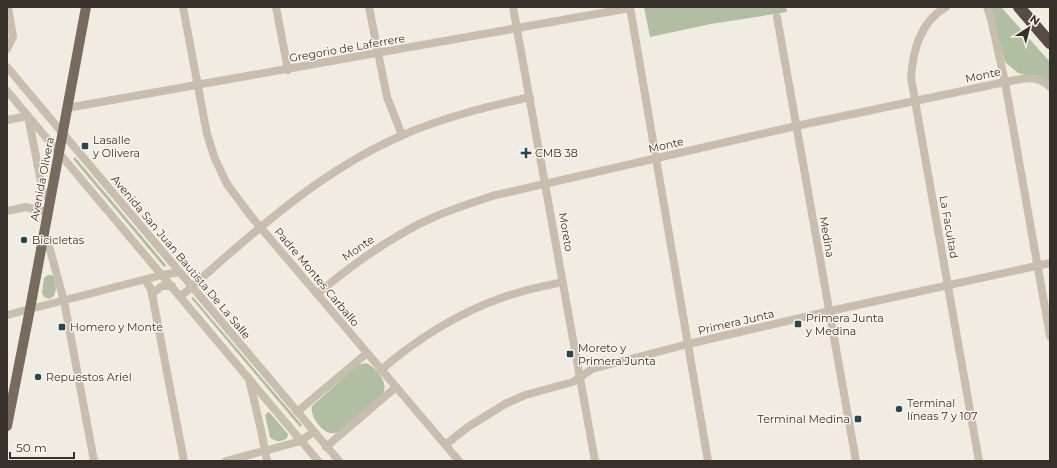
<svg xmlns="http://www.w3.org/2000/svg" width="1057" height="468" font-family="Montserrat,sans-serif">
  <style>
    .green { fill: #b0bea2 }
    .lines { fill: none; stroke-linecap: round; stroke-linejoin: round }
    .minor { stroke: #c8beae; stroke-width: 8 }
    .major { stroke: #776b5e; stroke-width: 10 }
    .highway { stroke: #574d43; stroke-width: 12 }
    .poi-dot { fill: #254954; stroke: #f9f5ed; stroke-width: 1.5 }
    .labels { text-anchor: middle; stroke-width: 3; stroke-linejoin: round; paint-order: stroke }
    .street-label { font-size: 11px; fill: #37312b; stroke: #f9f5ed }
    .poi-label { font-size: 11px; fill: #37312b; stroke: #f9f5ed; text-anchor: start }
  </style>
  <rect width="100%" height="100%" fill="#f1ece1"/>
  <g class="green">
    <polygon points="644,7 786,7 787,12 711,24 650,37"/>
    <polygon points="990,7 1001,7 1050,62 1050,83 1018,73 1005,62"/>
    <polygon points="75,157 166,265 166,266 164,267 73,159"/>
    <polygon points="48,275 51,275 54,277 56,289 54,296 49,299 44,297 42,293 44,278"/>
    <polygon points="193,297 302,425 300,427 191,298"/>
    <path d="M366 363C377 368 390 384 382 395L338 432C326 439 309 417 312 406L358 365Z"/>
    <path d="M268 412 270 413 288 434 287 438C281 442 275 442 270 437L265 415Z"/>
  </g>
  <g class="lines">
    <g class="minor">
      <polyline points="183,7 207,134 215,159 227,184 250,215 459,461"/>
      <polyline points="276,7 288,70"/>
      <polyline points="369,7 387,97 402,135"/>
      <polyline points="513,7 595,461"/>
      <polyline points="630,7 708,461"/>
      <path d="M946 7C920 22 913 50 911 78L979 461"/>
      <polyline points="987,7 991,19 1005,82 1050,336"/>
      <polyline points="777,17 856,461"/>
      <polyline points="7,49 13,37 8,7"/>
      <polyline points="7,67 339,461"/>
      <polyline points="7,91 318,461"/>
      <polyline points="67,108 630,8"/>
      <polyline points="7,120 28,116 43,192 50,200"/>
      <polyline points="7,211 26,207 48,212"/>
      <polyline points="44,234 49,246 64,301 94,461"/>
      <polyline points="145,280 151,289 152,294 184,461"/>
      <polyline points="152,294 162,286 172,286"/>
      <path d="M317 294C353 264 391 236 434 217 453 209 472 203 492 196L796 126 1005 82C1022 79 1036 73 1050 87"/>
      <path d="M181 296C250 236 317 172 403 135 444 117 487 107 530 97"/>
      <polyline points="7,315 162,275 180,272"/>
      <path d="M381 370C418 338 458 313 504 297 523 290 544 286 563 282"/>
      <polyline points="249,379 261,430 267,461"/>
      <polyline points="297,412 367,353"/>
      <polyline points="445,445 468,427 505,404 525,395 573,382 592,369 688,344 830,311 1050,263"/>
      <polyline points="326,447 396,387"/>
      <polyline points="226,461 301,441 313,432"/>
    </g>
    <polyline class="major" points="7,426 30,309 86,7"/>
    <polyline class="highway" points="1019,7 1050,43"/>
  </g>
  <g class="poi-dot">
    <rect x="81" y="142" width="8" height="8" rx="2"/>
    <path d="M524 147h4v4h4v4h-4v4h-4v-4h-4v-4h4z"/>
    <circle cx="24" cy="240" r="4"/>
    <rect x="794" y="320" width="8" height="8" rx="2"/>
    <rect x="58" y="323" width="8" height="8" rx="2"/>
    <rect x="566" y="350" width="8" height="8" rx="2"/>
    <circle cx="38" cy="377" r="4"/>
    <circle cx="899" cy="409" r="4"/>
    <rect x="854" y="415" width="8" height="8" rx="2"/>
  </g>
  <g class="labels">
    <g class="street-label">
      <text transform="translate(347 48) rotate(-10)" y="4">Gregorio de Laferrere</text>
      <text transform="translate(983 75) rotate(-12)" y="4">Monte</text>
      <text transform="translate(666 145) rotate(-13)" y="4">Monte</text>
      <text transform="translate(42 179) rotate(-79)" y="4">Avenida Olivera</text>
      <text transform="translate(949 227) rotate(80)" y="4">La Facultad</text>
      <text transform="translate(566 232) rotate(80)" y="4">Moreto</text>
      <text transform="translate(827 237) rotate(80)" y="4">Medina</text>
      <text transform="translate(358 248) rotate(-34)" y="4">Monte</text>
      <text transform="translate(181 257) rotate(50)" y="4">Avenida San Juan Bautista De La Salle</text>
      <text transform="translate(317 277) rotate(50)" y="4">Padre Montes Carballo</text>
      <text transform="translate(736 322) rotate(-13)" y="4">Primera Junta</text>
    </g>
    <g class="poi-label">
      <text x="93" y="144">Lasalle<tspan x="93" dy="13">y Olivera</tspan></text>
      <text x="535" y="157">CMB 38</text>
      <text x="32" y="244">Bicicletas</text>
      <text x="806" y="322">Primera Junta<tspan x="806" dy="13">y Medina</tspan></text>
      <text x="70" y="331">Homero y Monte</text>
      <text x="578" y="352">Moreto y<tspan x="578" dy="13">Primera Junta</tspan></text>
      <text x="46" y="381">Repuestos Ariel</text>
      <text x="907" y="407">Terminal<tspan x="907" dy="13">líneas 7 y 107</tspan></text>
      <text x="850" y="423" text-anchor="end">Terminal Medina</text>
    </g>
  </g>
  <rect width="1057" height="468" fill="none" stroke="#37312b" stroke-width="16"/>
  <g transform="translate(1029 28) rotate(36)" stroke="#f9f5ed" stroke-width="3" paint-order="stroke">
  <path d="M0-3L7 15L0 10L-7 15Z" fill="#37312b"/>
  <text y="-6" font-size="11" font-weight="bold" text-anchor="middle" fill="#37312b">N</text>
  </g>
  <path d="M10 452v6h64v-6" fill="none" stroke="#37312b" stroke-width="2"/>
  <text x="16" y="452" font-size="12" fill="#37312b" stroke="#f9f5ed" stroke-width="3" paint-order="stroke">50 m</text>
</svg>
